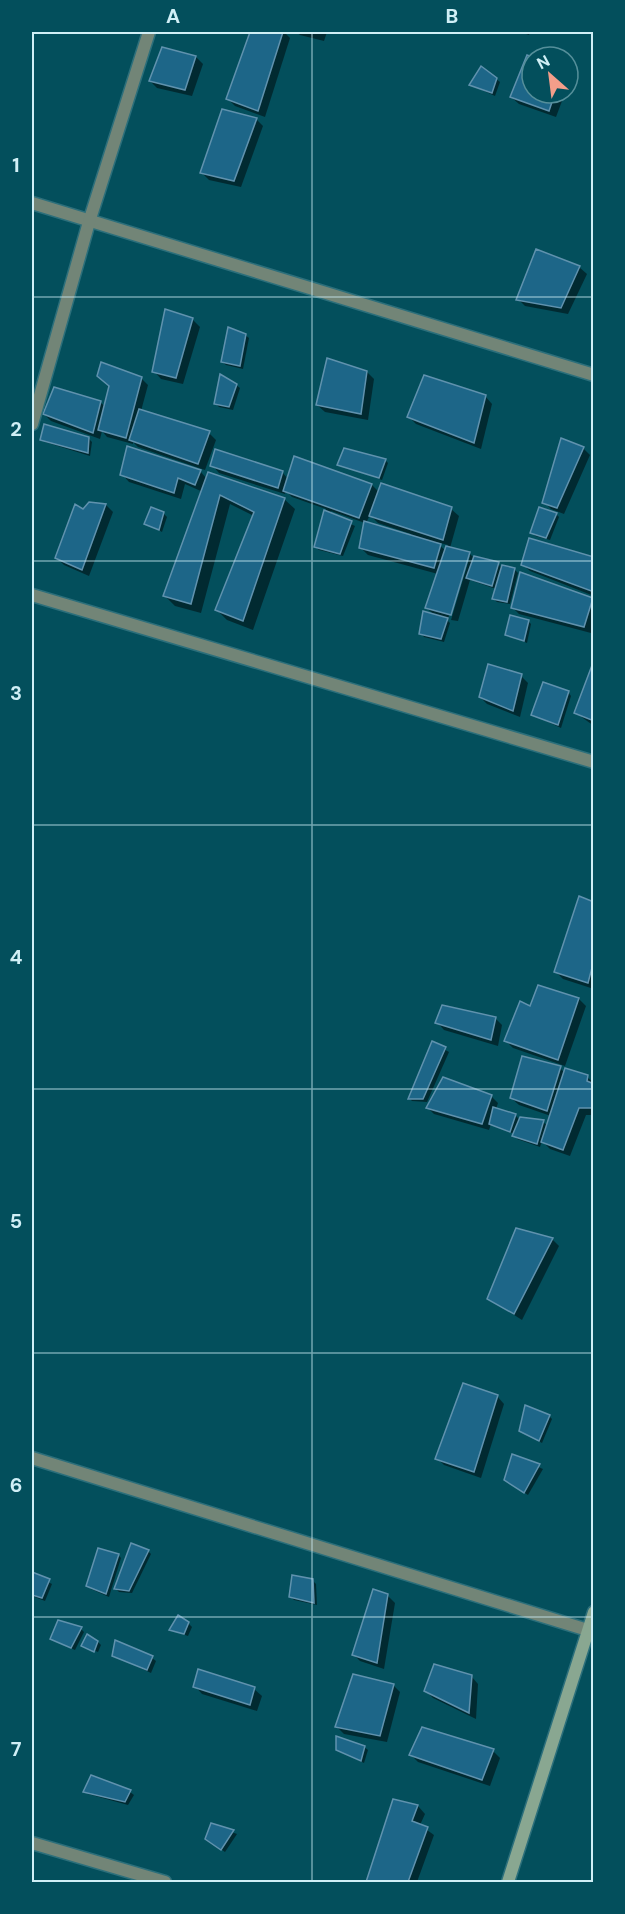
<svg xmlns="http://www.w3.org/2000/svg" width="625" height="1914" font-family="'DM Sans',sans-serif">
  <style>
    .shadow { fill: #0007; fill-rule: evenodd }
    .building { fill: #1d6688; stroke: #6092ae; stroke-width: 1.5 }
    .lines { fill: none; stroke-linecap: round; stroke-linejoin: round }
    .street-casing { stroke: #2c6f7b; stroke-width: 15 }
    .secondary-casing { stroke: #2c6f7b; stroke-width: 15 }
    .street { stroke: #728577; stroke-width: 12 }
    .secondary { stroke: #89a791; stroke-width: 12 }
    .grid { fill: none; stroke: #d0eff6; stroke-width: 1.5; stroke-opacity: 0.55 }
    .neatline { fill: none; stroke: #d0eff6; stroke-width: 2 }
    .grid-label { font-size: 20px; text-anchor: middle; font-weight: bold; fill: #d0eff6 }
  </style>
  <rect width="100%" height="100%" fill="#034f5c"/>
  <g class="shadow">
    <polygon points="252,32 284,32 290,38 265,117 235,106 228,99"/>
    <polygon points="296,32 327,32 324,41 300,35"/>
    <polygon points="520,32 530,32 529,35"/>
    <polygon points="196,57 203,64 192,96 157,88 150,81"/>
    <polygon points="532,58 532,93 565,93 556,117 519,104 511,97"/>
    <polygon points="496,79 500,82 495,96 471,85"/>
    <polygon points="256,119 263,126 241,187 209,180 202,173"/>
    <polygon points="579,267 587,274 568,314 525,306 518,299"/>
    <polygon points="192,319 200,327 183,384 161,379 154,371"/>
    <polygon points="245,335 249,338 243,369 226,365 222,362"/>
    <polygon points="367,372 374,379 368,420 325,412 317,405"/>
    <polygon points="141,378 148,385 141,411 209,433 216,440 205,470 138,447 133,442 133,444 107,437 102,431 100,439 51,421 44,414 55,389 101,403 106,407"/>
    <polygon points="236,385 240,388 233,410 219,407 216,404"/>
    <polygon points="485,396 492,404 481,449 416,424 409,417"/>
    <polygon points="88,438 92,442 90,456 45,442 42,439"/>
    <polygon points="583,448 590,455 564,514 551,509 559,517 550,540 535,536 532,532 556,514 544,502"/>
    <path d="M295 458 372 485 379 492 451 509 459 516 450 548 469 553 474 558 498 564 502 568 514 569 518 573 510 604 497 602 493 599 496 589 470 580 458 621 451 620 470 556H467L448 619 445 618 450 623 444 642 424 637 421 633 435 616 427 608 438 574 368 555 361 548 365 523 331 511 330 514 355 526 343 556 319 550 316 547 326 509 292 497 286 491 285 494 219 473 212 465 282 472 288 479ZM370 515 378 523 411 534 410 536 366 523ZM436 542 448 545 446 551Z"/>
    <polygon points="385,460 388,463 382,480 339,464"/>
    <polygon points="200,471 207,479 284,499 295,509 253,630 227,620 217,610 254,516 230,504 201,613 175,606 165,596 203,492 185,484 181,499 129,482 122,474"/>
    <polygon points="106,505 113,512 89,576 64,565 57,558 83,511"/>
    <polygon points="163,513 167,517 162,532 146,523"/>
    <polygon points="594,558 594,596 530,571 522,564"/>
    <polygon points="592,599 591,633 519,614 512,607"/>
    <polygon points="528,621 531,624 527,643 506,634"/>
    <polygon points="594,665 594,726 576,713"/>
    <polygon points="521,676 528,683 520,717 487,704 480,697"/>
    <polygon points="568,692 571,696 561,728 533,715"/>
    <polygon points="594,904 594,989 563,979 556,972"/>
    <polygon points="538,987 579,999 586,1006 565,1066 513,1048 506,1041 531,1008"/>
    <polygon points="495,1018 502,1025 498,1046 444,1030 437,1022"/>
    <polygon points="433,1043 449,1052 427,1102 412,1101 409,1098"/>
    <polygon points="560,1068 565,1073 587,1077 594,1083 594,1115 586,1115 570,1156 550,1149 542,1141 540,1147 517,1139 514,1134 491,1124 489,1130 434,1114 427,1107 491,1096 498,1103 496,1109 515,1115 520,1120 543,1122 548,1126 551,1116 519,1105 511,1098"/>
    <polygon points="517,1230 552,1239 559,1246 522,1320 489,1299"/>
    <polygon points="497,1396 504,1404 481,1478 444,1465 437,1458"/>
    <polygon points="549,1416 552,1419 542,1443 521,1431"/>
    <polygon points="513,1456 543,1469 528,1495 505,1480"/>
    <polygon points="148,1551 151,1554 132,1593 119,1592 116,1589"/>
    <polygon points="118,1555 121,1558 109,1597 91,1589 88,1585"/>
    <polygon points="32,1574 52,1584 45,1601 32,1596"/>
    <polygon points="313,1581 316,1584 317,1605 294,1600 290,1596"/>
    <polygon points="387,1595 395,1603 384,1669 360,1661 353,1654"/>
    <polygon points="188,1623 192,1627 188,1636 171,1630"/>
    <polygon points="81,1629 84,1632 75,1650 51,1639"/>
    <polygon points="98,1642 101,1645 98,1652 83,1646"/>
    <polygon points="113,1655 152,1658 156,1661 151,1673"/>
    <polygon points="471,1676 478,1684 476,1719 433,1698 426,1691"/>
    <polygon points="393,1685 400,1692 387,1742 344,1734 337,1727"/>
    <polygon points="195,1686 254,1689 262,1696 257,1711 202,1694"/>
    <polygon points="364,1747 368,1750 364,1763 337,1750"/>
    <polygon points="493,1751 500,1758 490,1786 418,1762 411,1755"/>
    <polygon points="92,1777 130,1792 134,1795 128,1805 88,1794 85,1791"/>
    <polygon points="394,1801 418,1806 425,1814 420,1825 434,1835 417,1882 367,1882"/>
    <polygon points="212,1825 237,1834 225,1852 211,1842"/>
  </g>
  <g class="building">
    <polygon points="250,32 283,32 258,111 226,99"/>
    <polygon points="162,47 196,56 185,90 149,81"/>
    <polygon points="527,55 532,57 532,93 555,93 549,111 510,97"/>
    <polygon points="481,66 497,78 492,93 469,85"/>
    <polygon points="222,109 257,118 234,181 200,173"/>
    <polygon points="536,249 580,266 561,308 516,300"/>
    <polygon points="165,309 193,318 176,378 152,372"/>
    <polygon points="228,327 246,334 240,366 221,362"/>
    <polygon points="327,358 367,371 361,414 316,405"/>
    <polygon points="101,362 142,377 126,438 98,430 109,386 97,376"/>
    <polygon points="220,374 237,384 229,407 214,404"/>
    <polygon points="424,375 486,395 474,443 407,417"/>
    <polygon points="54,387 101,401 93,433 43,414"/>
    <polygon points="139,409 210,431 198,464 129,440"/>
    <polygon points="44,424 89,437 88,453 40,440"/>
    <polygon points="561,438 584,447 557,508 542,503"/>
    <polygon points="127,446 201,470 195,485 178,478 174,493 120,475"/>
    <polygon points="344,448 386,459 379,478 337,465"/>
    <polygon points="215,449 283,471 278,488 210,466"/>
    <polygon points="294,456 372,484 359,518 283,491"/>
    <polygon points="208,472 285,498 243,621 215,610 254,512 220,495 191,604 163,596"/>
    <polygon points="381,483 452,507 443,540 369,516"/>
    <polygon points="89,502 106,504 82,570 55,558 75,504 83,509"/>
    <polygon points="151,507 164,512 159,530 144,524"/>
    <polygon points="539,507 557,513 546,538 530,533"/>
    <polygon points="324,510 352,521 340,554 314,547"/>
    <polygon points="364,521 441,544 434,568 359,548"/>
    <polygon points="529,538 594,557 594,592 521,565"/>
    <polygon points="446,546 470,552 451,615 425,608"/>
    <polygon points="474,556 499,562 492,586 466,578"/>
    <polygon points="502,565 515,568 507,602 492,599"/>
    <polygon points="520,572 593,598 584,627 511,608"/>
    <polygon points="423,611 448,618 441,639 419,634"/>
    <polygon points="510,615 529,620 524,641 505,635"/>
    <polygon points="594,660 594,721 574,713"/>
    <polygon points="488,664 522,674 513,711 479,697"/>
    <polygon points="543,682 569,691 558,725 531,715"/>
    <polygon points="579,896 594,902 594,960 588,983 554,972"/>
    <polygon points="538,985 579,998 558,1060 504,1041 520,1001 530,1006"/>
    <polygon points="442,1005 496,1017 491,1040 435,1023"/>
    <polygon points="432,1041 446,1047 423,1099 408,1099"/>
    <polygon points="522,1056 561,1066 547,1111 510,1098"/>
    <polygon points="565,1068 588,1075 587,1081 594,1084 594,1100 592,1108 579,1108 563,1150 541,1142"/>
    <polygon points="443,1077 492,1095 482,1124 426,1108"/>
    <polygon points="493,1107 516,1114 510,1132 489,1124"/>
    <polygon points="520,1117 544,1120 537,1144 512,1136"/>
    <polygon points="516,1228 553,1238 514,1314 487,1299"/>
    <polygon points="463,1383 498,1395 474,1472 435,1459"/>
    <polygon points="525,1405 550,1415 539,1441 519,1431"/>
    <polygon points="512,1454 540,1464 524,1493 504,1480"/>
    <polygon points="131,1543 149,1550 129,1591 114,1589"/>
    <polygon points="98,1548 119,1554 106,1594 86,1586"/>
    <polygon points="32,1572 50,1579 42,1598 32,1595"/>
    <polygon points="292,1575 313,1579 314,1603 289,1597"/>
    <polygon points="373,1589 388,1594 377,1663 352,1655"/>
    <polygon points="178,1615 189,1622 184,1634 169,1630"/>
    <polygon points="58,1620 82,1627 71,1648 50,1639"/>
    <polygon points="87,1634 98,1641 94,1652 81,1646"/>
    <polygon points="115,1640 153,1656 147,1670 112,1656"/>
    <polygon points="434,1664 472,1675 469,1713 424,1691"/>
    <polygon points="198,1669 255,1687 250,1705 193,1687"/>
    <polygon points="353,1674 394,1684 380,1736 335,1727"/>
    <polygon points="422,1727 494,1749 482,1780 409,1755"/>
    <polygon points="336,1736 365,1746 361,1761 336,1750"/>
    <polygon points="91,1775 131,1790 125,1802 83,1792"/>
    <polygon points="393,1799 418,1805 412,1821 428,1827 408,1882 366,1882"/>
    <polygon points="211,1823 234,1830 221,1850 205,1839"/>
  </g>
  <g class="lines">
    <defs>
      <g id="street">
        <polyline points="32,203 594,375"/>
        <polyline points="32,424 89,222 149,32"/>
        <polyline points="32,595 594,762"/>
        <polyline points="32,1458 594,1632"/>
        <polyline points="32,1843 165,1882"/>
      </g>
      <polyline id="secondary" points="508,1882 594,1612"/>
    </defs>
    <use href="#street" class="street-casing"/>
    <use href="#secondary" class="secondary-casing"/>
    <use href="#street" class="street"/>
    <use href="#secondary" class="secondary"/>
  </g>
  <path class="grid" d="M312 32V1882M32 297H594M32 561H594M32 825H594M32 1089H594M32 1353H594M32 1617H594"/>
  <rect width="625" height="1914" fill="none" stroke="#034f5c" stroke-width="66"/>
  <g transform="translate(550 75) rotate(332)"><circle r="28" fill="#034f5c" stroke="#558f9a" stroke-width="1.5"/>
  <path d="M0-4.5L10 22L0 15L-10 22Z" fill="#f49e8a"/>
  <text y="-9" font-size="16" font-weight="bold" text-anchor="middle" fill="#d0eff6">N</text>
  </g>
  <rect x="33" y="33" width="559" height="1848" class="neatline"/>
  <g class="grid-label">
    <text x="173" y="23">A</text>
    <text x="452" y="23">B</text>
    <text x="16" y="172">1</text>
    <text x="16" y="436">2</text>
    <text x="16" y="700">3</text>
    <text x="16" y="964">4</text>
    <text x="16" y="1228">5</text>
    <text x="16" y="1492">6</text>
    <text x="16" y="1756">7</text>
  </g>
</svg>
